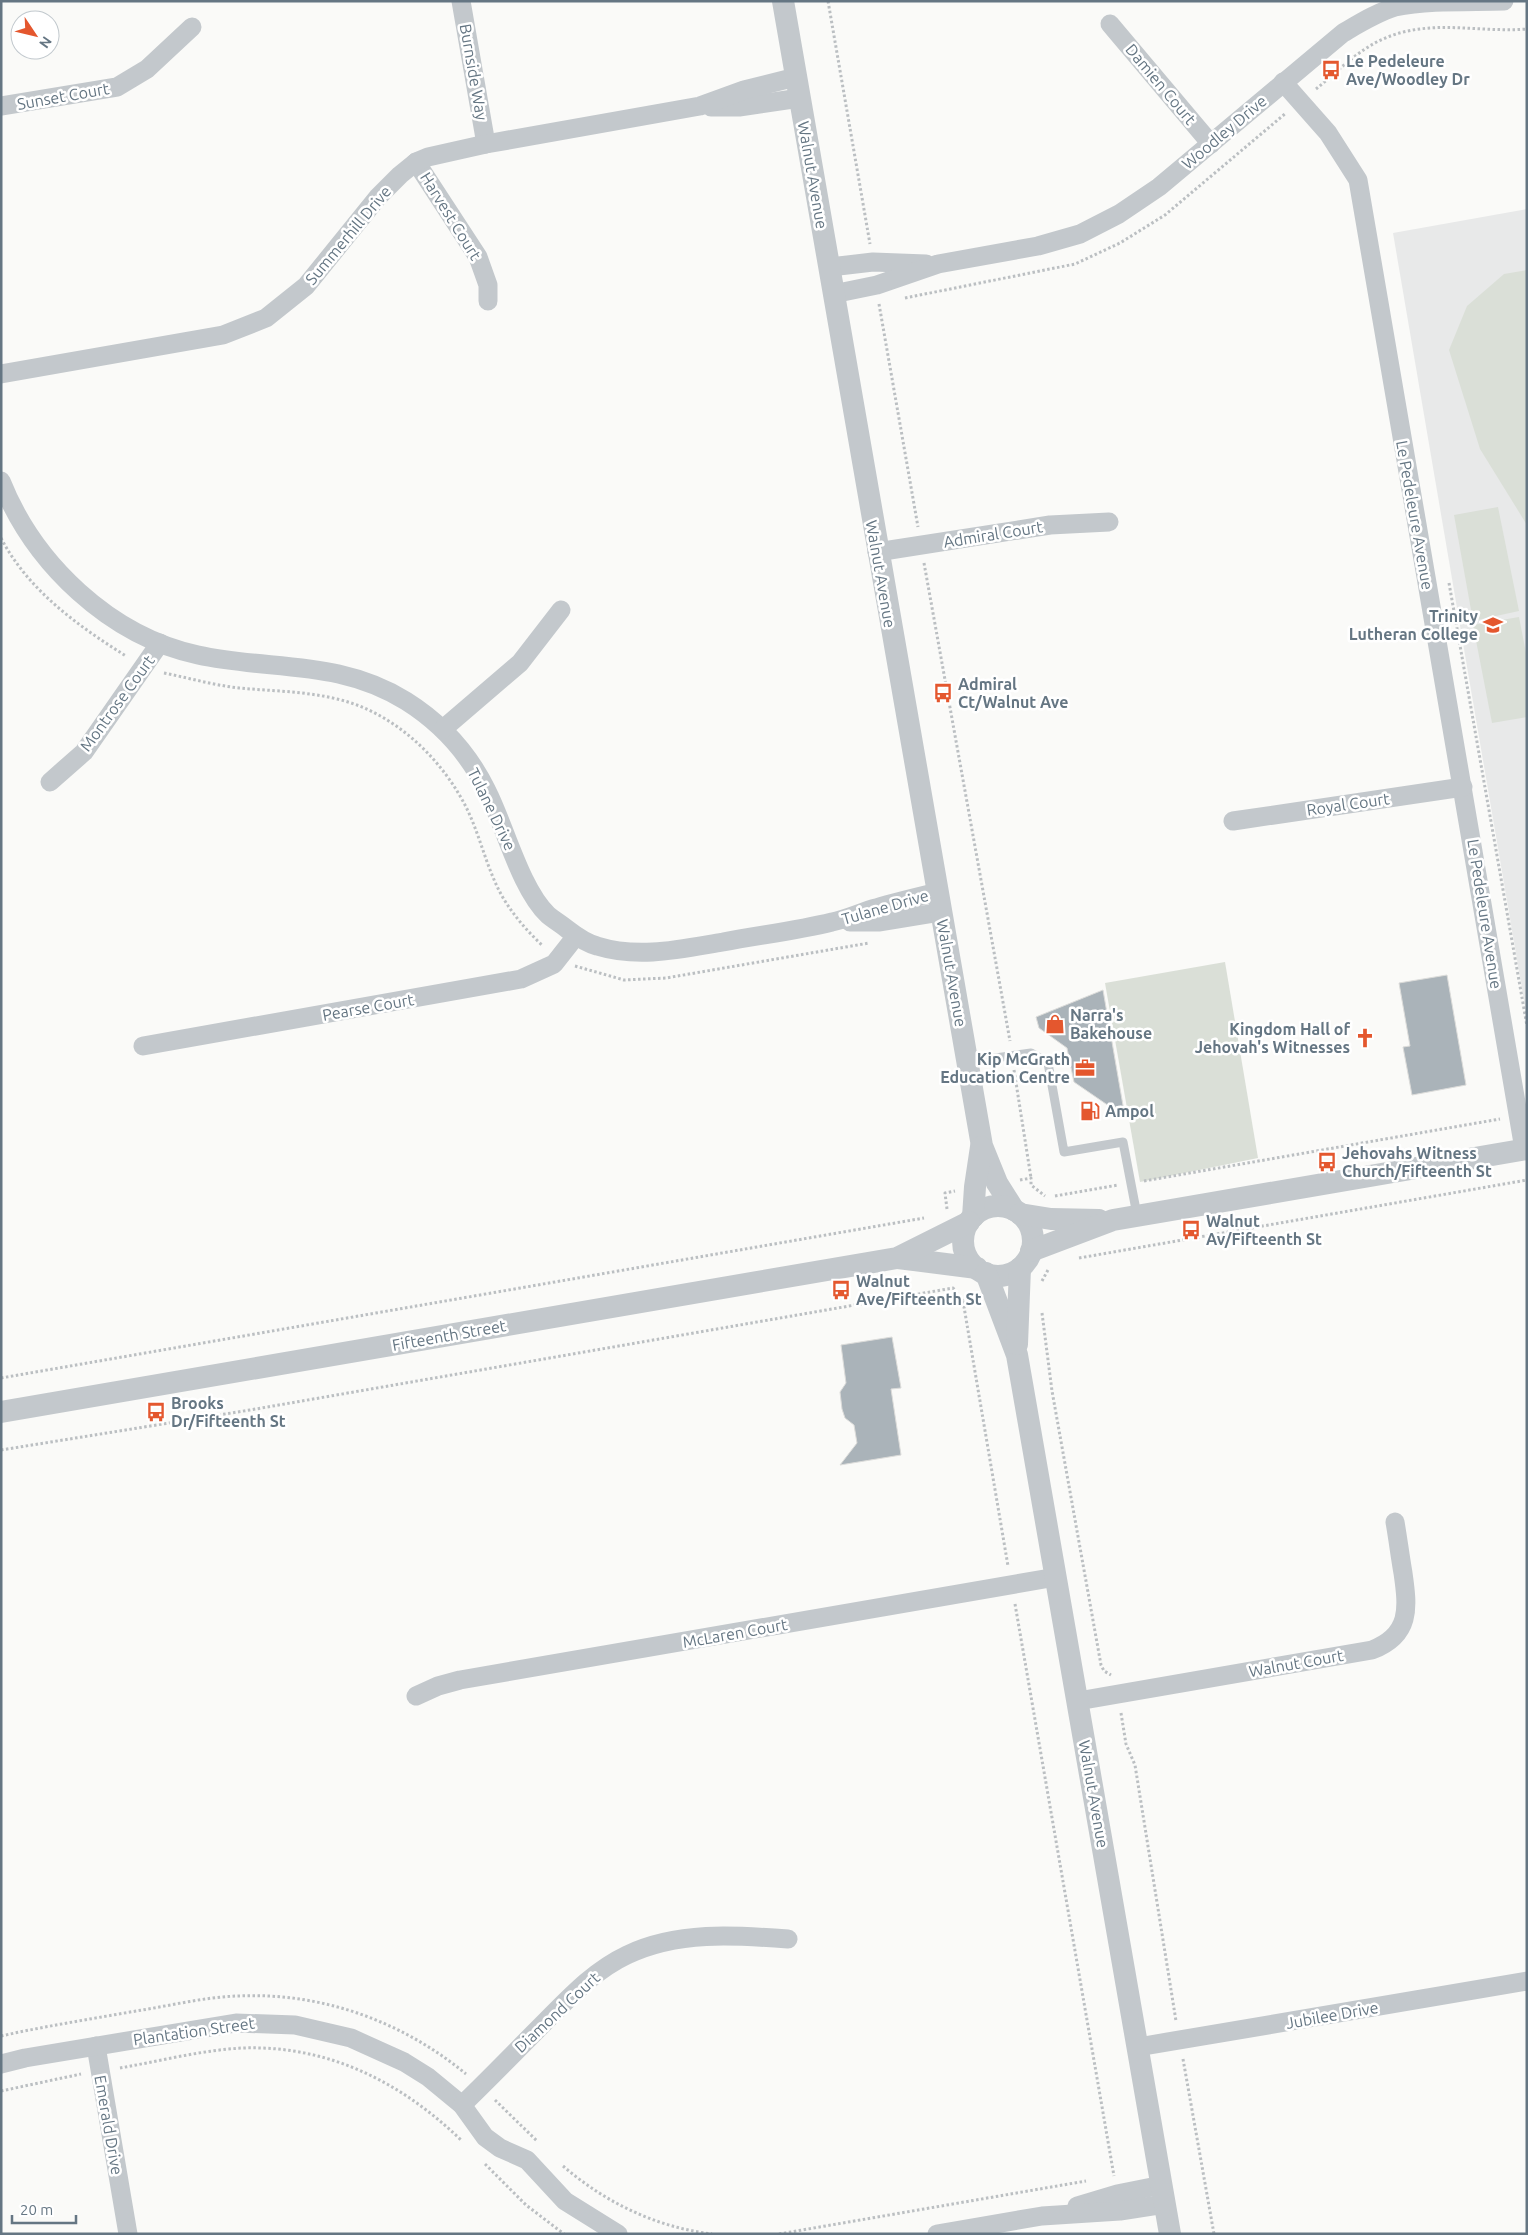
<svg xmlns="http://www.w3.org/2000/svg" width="1528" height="2235" font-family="Ubuntu,sans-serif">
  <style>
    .built { fill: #e8e9e9 }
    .green { fill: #dadfd7 }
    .building { fill: #aab3b9; stroke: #dcdcda }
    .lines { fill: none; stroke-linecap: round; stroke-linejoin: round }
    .path { stroke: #bbbfc2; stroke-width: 3; stroke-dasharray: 2.5 2.5; stroke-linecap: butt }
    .service { stroke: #c3c8cc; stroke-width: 9 }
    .minor { stroke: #c3c8cc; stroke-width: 19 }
    .tertiary { stroke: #c3c8cc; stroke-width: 22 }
    .labels { text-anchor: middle; stroke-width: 5; stroke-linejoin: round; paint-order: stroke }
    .poi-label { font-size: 16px; font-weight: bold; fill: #657683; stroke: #fff; text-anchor: start }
    .street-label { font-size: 16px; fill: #657683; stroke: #fff }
  </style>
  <rect width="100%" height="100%" fill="#fafaf8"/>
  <polygon class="built" points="1527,209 1527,1018 1393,233"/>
  <g class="green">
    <polygon points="1527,270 1527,525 1480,449 1449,350 1467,306 1504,274"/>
    <polygon points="1498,507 1519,611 1473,621 1454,515"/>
    <polygon points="1519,617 1527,658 1527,717 1492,723 1473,625"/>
    <polygon points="1225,962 1258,1158 1140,1182 1105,983"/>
  </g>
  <g class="building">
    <polygon points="1447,975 1466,1085 1412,1095 1403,1047 1410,1046 1399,983"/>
    <polygon points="1103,990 1125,1117 1074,1082 1067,1048 1039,1028 1036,1017"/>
    <polygon points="892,1337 901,1388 891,1389 901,1455 840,1465 857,1443 854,1425 845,1418 842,1409 840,1392 846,1383 841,1345"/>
  </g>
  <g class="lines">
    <g class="path">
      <polyline points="828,1 870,244"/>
      <path d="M1316 89C1337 72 1358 50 1383 39 1430 18 1478 33 1527 29"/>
      <polyline points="905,298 1075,264 1120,243 1165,215 1286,113"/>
      <polyline points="879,304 918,527"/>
      <path d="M1 538C28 590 78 626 126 656"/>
      <polyline points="924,563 1010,1041"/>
      <polyline points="1449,583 1527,1026"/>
      <path d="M164 673C189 678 213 685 239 688 271 691 304 691 337 699 394 712 443 759 468 811 481 839 487 869 502 896 513 915 527 931 543 946"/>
      <polyline points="575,966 624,980 666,978 869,943"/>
      <polyline points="1014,1070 1031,1178"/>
      <polyline points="1020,1180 1031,1178 1031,1185 1045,1196"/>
      <polyline points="1144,1181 1500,1119"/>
      <polyline points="1055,1196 1118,1185"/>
      <polyline points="947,1209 945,1193 955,1191"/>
      <polyline points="1079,1258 1527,1180"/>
      <polyline points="1042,1281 1049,1268"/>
      <polyline points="963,1301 1008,1566"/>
      <polyline points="1042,1313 1052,1391 1101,1665 1104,1671 1111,1675"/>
      <polyline points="1,1378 924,1218"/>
      <polyline points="1,1450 250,1410 953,1288 963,1301 973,1299"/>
      <polyline points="1015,1604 1114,2176"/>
      <polyline points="1121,1713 1126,1744 1135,1765 1176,2021"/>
      <path d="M1 2036C46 2026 91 2019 136 2011 169 2006 204 1997 238 1996 321 1992 402 2021 466 2074"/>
      <polyline points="1183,2059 1214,2234"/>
      <path d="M120 2068C160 2061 202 2050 243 2048 328 2045 401 2082 461 2140"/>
      <polyline points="1,2091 81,2074"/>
      <polyline points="495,2100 537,2141"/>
      <polyline points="485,2164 526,2205 564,2234"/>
      <path d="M563 2166C606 2203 656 2227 712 2234"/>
      <polyline points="779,2234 1086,2181"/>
    </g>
    <polyline class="service" points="967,1062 1031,1053 1048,1063 1064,1152 1123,1142 1137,1215"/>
    <g class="minor">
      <polyline points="461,1 486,144"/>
      <polyline points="1110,24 1211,144"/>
      <polyline points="1283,82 1328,133 1358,180 1524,1149"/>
      <polyline points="1,106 117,87 147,69 192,27"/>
      <polyline points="711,107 739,107 800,98"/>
      <polyline points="416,162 478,257 488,285 488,301"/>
      <polyline points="830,267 873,262 926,264"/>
      <path d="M833 294 877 285 938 264 1038 246 1080 234 1119 214 1159 187 1343 33C1360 23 1376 13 1395 7 1429 0 1469 2 1504 1"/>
      <polyline points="1,374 223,335 266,318 306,286 378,197 400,175 416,162 428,157 486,144 700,106 744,90 796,77"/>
      <path d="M1 481C34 564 110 636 198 655 272 671 338 659 406 701 441 723 469 754 487 791 505 826 520 888 548 915 554 920 561 924 567 929 576 936 586 943 597 946 639 959 681 949 723 942 759 935 796 931 832 922 847 919 861 912 876 908 896 902 917 897 938 892"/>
      <polyline points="877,552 1050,525 1109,522"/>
      <polyline points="443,729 520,663 561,610"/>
      <polyline points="50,782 84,752 160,643"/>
      <polyline points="1233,821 1463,787"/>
      <polyline points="850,922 880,922 941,912"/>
      <polyline points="143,1046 521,979 554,964 576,936"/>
      <polyline points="416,1696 438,1686 460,1680 1056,1577"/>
      <path d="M1078 1701 1372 1650C1411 1635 1408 1608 1403 1573 1400 1556 1398 1539 1395 1522"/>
      <polyline points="96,2046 128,2234"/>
      <polyline points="1138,2047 1527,1981"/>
      <polyline points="1,2064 25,2058 236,2023 295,2025 351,2038 404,2062 428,2077 462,2105 485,2137 500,2148 527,2160 565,2201 618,2234"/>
      <path d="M462 2105C489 2079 515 2052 542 2025 568 1999 593 1971 627 1955 677 1931 734 1935 788 1939"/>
      <polyline points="1077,2206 1117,2194 1162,2185"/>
      <polyline points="937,2234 1042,2216 1120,2211 1165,2204"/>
    </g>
    <g class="tertiary">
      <polyline points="783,1 982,1146 997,1183 1014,1210"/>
      <circle cx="998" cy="1241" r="35"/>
      <polyline points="1020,1214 1051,1219 1099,1220"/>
      <polyline points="973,1217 975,1187 981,1147"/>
      <polyline points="1031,1251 1113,1220 1527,1149"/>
      <polyline points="898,1258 977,1268"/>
      <polyline points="986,1273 1017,1355 1170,2234"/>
      <polyline points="1017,1344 1020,1268"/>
      <polyline points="1,1412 897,1258 969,1222"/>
    </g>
  </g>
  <defs>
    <symbol id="bus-bare" viewBox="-9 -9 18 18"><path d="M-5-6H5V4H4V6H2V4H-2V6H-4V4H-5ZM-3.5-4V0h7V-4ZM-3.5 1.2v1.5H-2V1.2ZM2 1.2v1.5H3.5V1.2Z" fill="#e4572e" stroke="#fff" stroke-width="2.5" paint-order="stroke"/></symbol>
    <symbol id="school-bare" viewBox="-9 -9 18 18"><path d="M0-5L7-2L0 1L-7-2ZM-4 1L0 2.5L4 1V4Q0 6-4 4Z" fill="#e4572e" stroke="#fff" stroke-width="2.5" paint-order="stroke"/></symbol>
    <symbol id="shop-bare" viewBox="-9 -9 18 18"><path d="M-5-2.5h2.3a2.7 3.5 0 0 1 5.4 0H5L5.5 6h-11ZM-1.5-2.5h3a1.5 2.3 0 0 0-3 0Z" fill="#e4572e" stroke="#fff" stroke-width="2.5" paint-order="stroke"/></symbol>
    <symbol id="church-bare" viewBox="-9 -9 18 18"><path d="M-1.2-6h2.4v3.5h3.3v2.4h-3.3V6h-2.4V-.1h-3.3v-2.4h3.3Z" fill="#e4572e" stroke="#fff" stroke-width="2.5" paint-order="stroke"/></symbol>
    <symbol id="office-bare" viewBox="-9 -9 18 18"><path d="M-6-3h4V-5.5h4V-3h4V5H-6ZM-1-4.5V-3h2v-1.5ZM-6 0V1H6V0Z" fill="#e4572e" stroke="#fff" stroke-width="2.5" paint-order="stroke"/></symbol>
    <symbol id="fuel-bare" viewBox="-9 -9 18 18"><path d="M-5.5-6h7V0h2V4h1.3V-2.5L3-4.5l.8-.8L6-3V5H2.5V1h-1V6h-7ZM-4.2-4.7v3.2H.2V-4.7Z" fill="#e4572e" stroke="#fff" stroke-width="2.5" paint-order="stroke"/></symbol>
  </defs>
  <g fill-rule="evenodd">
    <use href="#bus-bare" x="1317" y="56" width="28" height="28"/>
    <use href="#school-bare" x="1479" y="611" width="28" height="28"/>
    <use href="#bus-bare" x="929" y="679" width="28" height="28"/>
    <use href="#shop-bare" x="1041" y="1010" width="28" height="28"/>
    <use href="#church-bare" x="1351" y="1024" width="28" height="28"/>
    <use href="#office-bare" x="1071" y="1054" width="28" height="28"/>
    <use href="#fuel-bare" x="1076" y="1097" width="28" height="28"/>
    <use href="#bus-bare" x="1313" y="1148" width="28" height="28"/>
    <use href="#bus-bare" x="1177" y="1216" width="28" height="28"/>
    <use href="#bus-bare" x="827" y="1276" width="28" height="28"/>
    <use href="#bus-bare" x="142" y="1398" width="28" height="28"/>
  </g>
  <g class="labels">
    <g class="poi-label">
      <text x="1346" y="67">Le Pedeleure<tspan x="1346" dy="18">Ave/Woodley Dr</tspan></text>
      <text x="1478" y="622" text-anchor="end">Trinity<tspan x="1478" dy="18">Lutheran College</tspan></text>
      <text x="958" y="690">Admiral<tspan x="958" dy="18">Ct/Walnut Ave</tspan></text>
      <text x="1070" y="1021">Narra's<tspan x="1070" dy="18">Bakehouse</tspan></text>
      <text x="1350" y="1035" text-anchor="end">Kingdom Hall of<tspan x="1350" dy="18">Jehovah's Witnesses</tspan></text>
      <text x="1070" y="1065" text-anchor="end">Kip McGrath<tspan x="1070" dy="18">Education Centre</tspan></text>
      <text x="1105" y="1117">Ampol</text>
      <text x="1342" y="1159">Jehovahs Witness<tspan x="1342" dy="18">Church/Fifteenth St</tspan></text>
      <text x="1206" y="1227">Walnut<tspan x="1206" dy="18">Av/Fifteenth St</tspan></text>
      <text x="856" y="1287">Walnut<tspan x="856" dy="18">Ave/Fifteenth St</tspan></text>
      <text x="171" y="1409">Brooks<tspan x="171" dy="18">Dr/Fifteenth St</tspan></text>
    </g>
    <g class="street-label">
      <text transform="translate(474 72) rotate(80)" y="6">Burnside Way</text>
      <text transform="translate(1161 84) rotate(50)" y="6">Damien Court</text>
      <text transform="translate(63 96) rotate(-10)" y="6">Sunset Court</text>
      <text transform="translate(1224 132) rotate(-40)" y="6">Woodley Drive</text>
      <text transform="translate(813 175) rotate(80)" y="6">Walnut Avenue</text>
      <text transform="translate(451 216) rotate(58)" y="6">Harvest Court</text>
      <text transform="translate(348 235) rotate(-50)" y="6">Summerhill Drive</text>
      <text transform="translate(1415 515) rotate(80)" y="6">Le Pedeleure Avenue</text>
      <text transform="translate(993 534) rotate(-9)" y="6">Admiral Court</text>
      <text transform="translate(881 574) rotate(80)" y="6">Walnut Avenue</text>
      <text transform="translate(117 703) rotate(-54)" y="6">Montrose Court</text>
      <text transform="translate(1348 804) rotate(-8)" y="6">Royal Court</text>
      <text transform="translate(492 809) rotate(64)" y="6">Tulane Drive</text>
      <text transform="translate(885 907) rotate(-16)" y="6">Tulane Drive</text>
      <text transform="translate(1485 914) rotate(81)" y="6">Le Pedeleure Avenue</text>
      <text transform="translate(952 973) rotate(80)" y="6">Walnut Avenue</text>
      <text transform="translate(368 1007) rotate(-10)" y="6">Pearse Court</text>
      <text transform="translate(449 1335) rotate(-10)" y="6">Fifteenth Street</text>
      <text transform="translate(735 1633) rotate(-10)" y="6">McLaren Court</text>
      <text transform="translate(1296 1663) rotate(-10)" y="6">Walnut Court</text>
      <text transform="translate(1094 1794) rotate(80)" y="6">Walnut Avenue</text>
      <text transform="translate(557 2012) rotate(-43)" y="6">Diamond Court</text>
      <text transform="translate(1332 2015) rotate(-10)" y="6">Jubilee Drive</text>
      <text transform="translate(194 2031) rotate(-8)" y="6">Plantation Street</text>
      <text transform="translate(109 2125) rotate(80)" y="6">Emerald Drive</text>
    </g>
  </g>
  <rect width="1528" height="2235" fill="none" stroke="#657683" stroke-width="5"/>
  <g transform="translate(35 35) rotate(125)"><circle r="24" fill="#ffffff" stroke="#c1c8cd"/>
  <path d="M0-4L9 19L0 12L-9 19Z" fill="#e4572e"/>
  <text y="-8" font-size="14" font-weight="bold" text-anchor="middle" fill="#657683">N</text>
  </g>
  <path d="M12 2215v8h64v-8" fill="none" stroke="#657683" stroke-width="2.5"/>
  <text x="20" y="2215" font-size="15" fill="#657683" stroke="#ffffff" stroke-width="4" paint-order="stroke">20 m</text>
</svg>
